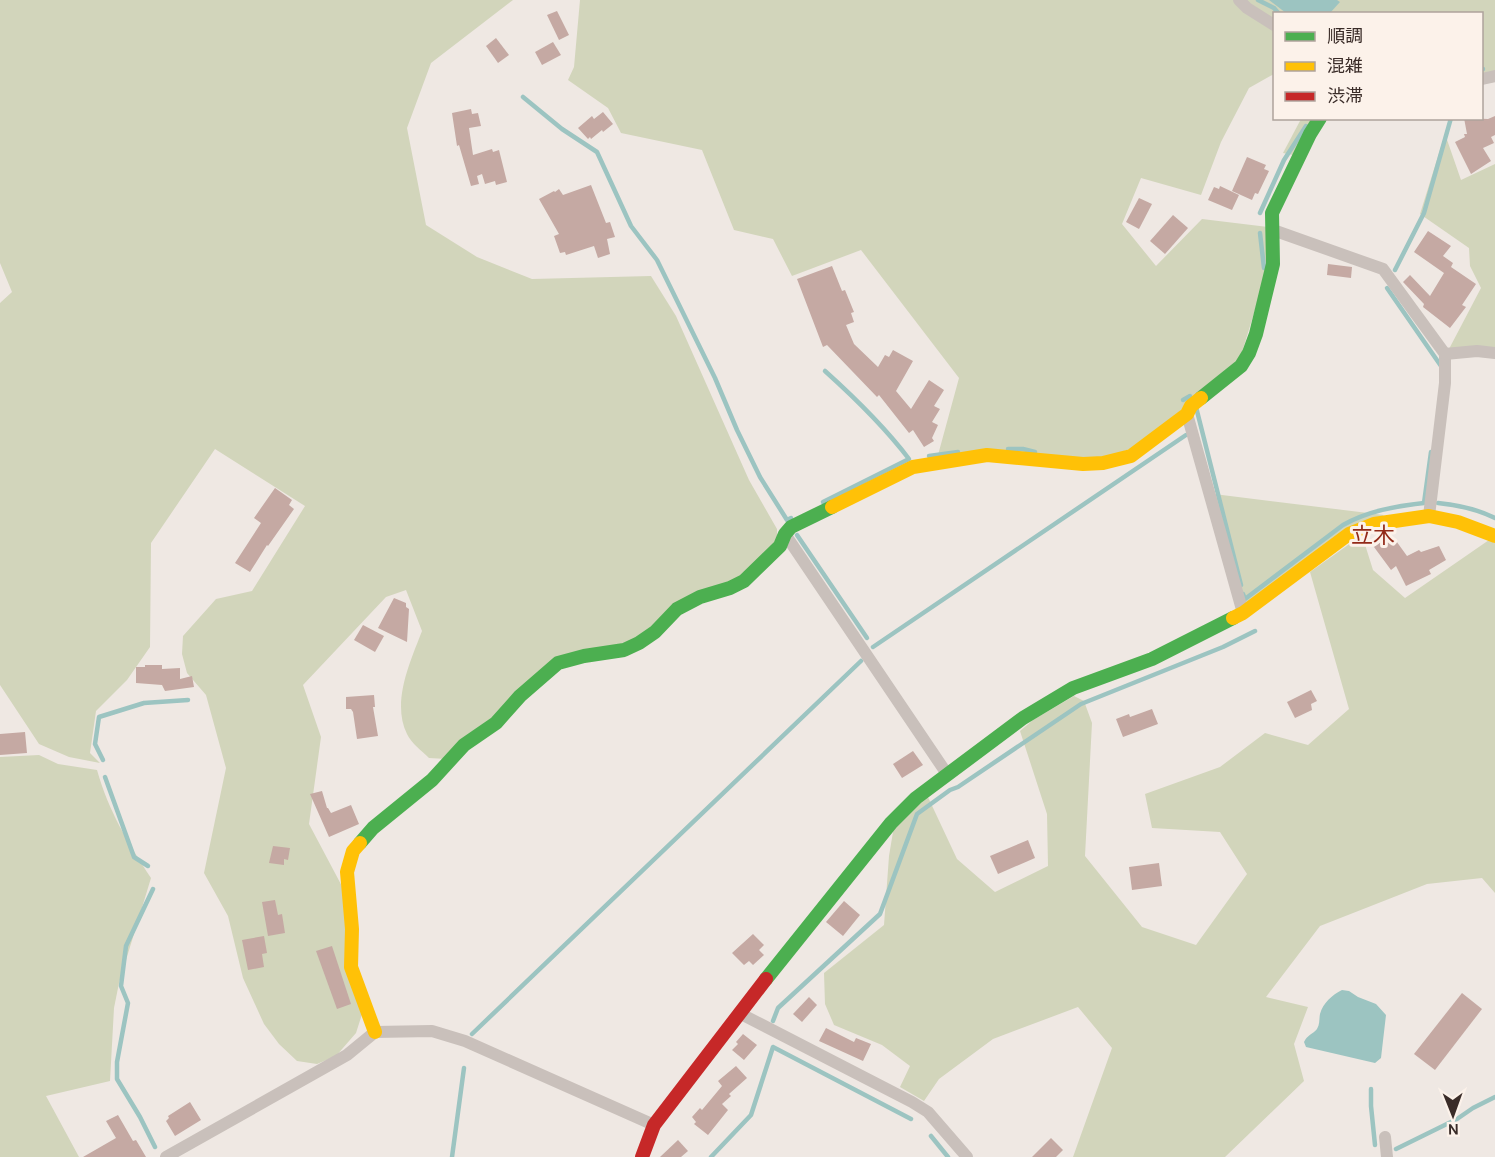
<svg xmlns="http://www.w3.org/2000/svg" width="1495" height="1157" font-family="Karla,'Noto Sans JP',sans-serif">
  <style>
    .green { fill: #d2d5bb }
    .water { fill: #9cc4c1 }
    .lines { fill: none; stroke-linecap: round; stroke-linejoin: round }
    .stream { stroke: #9cc4c1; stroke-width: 4.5 }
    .building { fill: #c5a9a3 }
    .street { stroke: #c9c0bb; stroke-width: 12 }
    .fast { stroke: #4caf50; stroke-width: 14 }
    .slow { stroke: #ffc107; stroke-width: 14 }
    .jam { stroke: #c62828; stroke-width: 14 }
    .labels { text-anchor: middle; stroke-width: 6; stroke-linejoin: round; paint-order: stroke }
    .quarter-label { font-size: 22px; fill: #922a19; stroke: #fcf2ea }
  </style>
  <rect width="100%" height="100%" fill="#efe8e3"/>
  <g class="green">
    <path d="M0 0H513L431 63 407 128 426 225 477 257 532 279 651 276 676 316 749 480 777 529V540L740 578 626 644 557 660 446 759 429 758C422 751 411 743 407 734 391 702 411 660 422 631L406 590 386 597 303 685 321 737 309 824 344 890 363 1011 356 1033 336 1056 317 1064 297 1061 279 1044 264 1024 243 978 228 916 204 873 226 768 206 695 187 673 182 654 183 636 216 599 252 591 305 506 215 449 151 543 150 647 127 680 96 711 90 753 100 763 69 757 39 744 0 685V303L12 292 0 263Z"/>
    <polygon points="580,0 1234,0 1274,28 1274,74 1249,88 1221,142 1201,195 1141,178 1122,224 1156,266 1202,219 1268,227 1269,264 1239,362 1138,446 1102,459 938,455 959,378 861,250 792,276 773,239 734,230 702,150 621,133 608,108 568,80 574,67"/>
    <polygon points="1244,0 1495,0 1495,71 1482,74 1482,14 1274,14 1274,19"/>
    <polygon points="1301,119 1318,119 1293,155 1283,153"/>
    <polygon points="1445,134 1461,180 1495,164 1495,350 1449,349 1481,288 1470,266 1469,248 1420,214"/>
    <polygon points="1214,494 1384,515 1247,604 1243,601"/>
    <polygon points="1362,535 1373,570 1405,598 1489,540 1495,543 1495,893 1482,878 1427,884 1320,926 1266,997 1308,1007 1294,1044 1304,1081 1225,1157 1073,1157 1112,1048 1078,1007 993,1039 939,1079 924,1101 900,1087 910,1066 882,1045 834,1025 825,1004 824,973 884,925 889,856 894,826 927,795 957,859 995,892 1048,866 1047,814 1020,731 1033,720 1074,696 1084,701 1092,723 1085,856 1142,927 1196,945 1247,874 1220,832 1152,828 1145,794 1220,767 1265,733 1308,745 1349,709 1310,572"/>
    <path d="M39 755 58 764 97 770C109 812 127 841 151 878L119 983 114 1008 110 1081 46 1096 79 1157H0V757Z"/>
  </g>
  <g class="water">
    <polygon points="1269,0 1337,0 1340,2 1330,13 1286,13"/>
    <path d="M1342 990 1349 991 1358 997 1376 1004 1386 1015 1381 1058 1375 1063 1306 1047 1304 1042C1307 1035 1313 1034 1317 1029 1320 1024 1319 1019 1320 1014 1323 1003 1332 995 1342 990Z"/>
  </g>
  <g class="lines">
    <g class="stream">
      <polyline points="1258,0 1274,8 1279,14"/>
      <polyline points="1482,69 1483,69"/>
      <polyline points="523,97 562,129 597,152 631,226 657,260 715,378 737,430 760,477 787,520 791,518"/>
      <polyline points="1260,213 1284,160 1306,126"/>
      <polyline points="1260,233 1264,268"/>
      <polyline points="1395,270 1424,213 1451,118"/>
      <polyline points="1387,288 1441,366"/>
      <polyline points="1183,400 1190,396"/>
      <polyline points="1196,407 1241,585"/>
      <polyline points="1008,449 1023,449 1035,452"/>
      <polyline points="929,456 958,452"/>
      <path d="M823 502 909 459C884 426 855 398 825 371"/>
      <path d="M1438 503C1458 505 1477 509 1495 518"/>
      <polyline points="797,535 867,638"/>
      <path d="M1243 594 1245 599 1343 525C1368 511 1396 506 1424 503L1431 452"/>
      <polyline points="873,647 1186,435"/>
      <polyline points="103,760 95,744 99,717 144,703 188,700"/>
      <polyline points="105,777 134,857 148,866"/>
      <polyline points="153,889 126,946 121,986 128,1003 117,1062 117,1079 140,1117 155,1147"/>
      <polyline points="773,1021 778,1008 880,914 917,814 950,790 958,787 1081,704 1223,647 1255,631"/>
      <polyline points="472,1034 861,661"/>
      <polyline points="1371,1089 1371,1106 1375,1145"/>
      <polyline points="931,1136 948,1157"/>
      <polyline points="1396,1149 1457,1119 1473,1108 1495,1097"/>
      <polyline points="452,1157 464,1068"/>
      <polyline points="711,1157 751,1115 773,1047 911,1119"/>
    </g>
  </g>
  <g class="building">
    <polygon points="557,11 569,35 559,40 547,15"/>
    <polygon points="496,38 509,55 498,63 486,46"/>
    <polygon points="553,42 561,55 542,65 535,52"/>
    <polygon points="471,109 472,114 478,113 481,126 469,128 473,155 492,149 493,152 499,150 507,182 496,185 495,181 485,184 482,174 477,176 479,184 471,186 459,145 457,146 452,113"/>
    <polygon points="603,112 613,124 603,132 602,130 591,139 590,137 588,139 578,128 592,116 594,119"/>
    <polygon points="1495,116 1495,135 1491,137 1494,143 1483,148 1491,161 1471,174 1455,142 1465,137 1464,134 1467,134 1464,118 1488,119"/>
    <polygon points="1247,157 1266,165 1264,169 1269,171 1258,194 1255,193 1252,200 1232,191"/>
    <polygon points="591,185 606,223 610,222 615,237 607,239 610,254 598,258 594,246 566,255 565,252 560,253 554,236 559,234 539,199 554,191 555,192 559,189 563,195"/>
    <polygon points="1220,186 1239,195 1232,210 1208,200 1214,187 1219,189"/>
    <polygon points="1139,198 1152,204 1139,229 1126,222"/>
    <polygon points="1173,215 1188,228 1165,254 1150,241"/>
    <polygon points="1428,231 1451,246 1443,256 1453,263 1451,267 1476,284 1462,305 1466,307 1450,328 1423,307 1424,304 1403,282 1410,275 1430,296 1444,273 1414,252"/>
    <polygon points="1328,264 1352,267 1351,278 1327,275"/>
    <polygon points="832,266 842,291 845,290 854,312 851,313 854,322 846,325 854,344 878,367 885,355 889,357 893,350 913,361 896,391 911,409 929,380 944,390 934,406 940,409 932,422 938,425 932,438 934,441 924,447 913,430 909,433 879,395 877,397 827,345 823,347 797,279"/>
    <polygon points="275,488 292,500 289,505 294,509 268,546 267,545 250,572 235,563 261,523 254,518"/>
    <polygon points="1388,537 1391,539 1394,538 1407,556 1419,550 1421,552 1439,546 1446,560 1429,570 1431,574 1406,586 1396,566 1391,570 1374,547"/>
    <polygon points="394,598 406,603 406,607 409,609 407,642 378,628"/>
    <polygon points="363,625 384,636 375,652 354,640"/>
    <polygon points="145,665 162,665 162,669 180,668 180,679 192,676 194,687 165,691 162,685 136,683 136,667 145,667"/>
    <polygon points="1311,690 1317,701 1311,704 1312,710 1295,718 1287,702"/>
    <polygon points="374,695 375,707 373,707 378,736 357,739 353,712 351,709 346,709 346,697"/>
    <polygon points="1152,709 1158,724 1123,737 1116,719 1129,714 1130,717"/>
    <polygon points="25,732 27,753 0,755 0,734"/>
    <polygon points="913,751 923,765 902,778 893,764"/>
    <polygon points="322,791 327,808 328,808 331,813 351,805 359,824 329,837 310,794"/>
    <polygon points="1028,840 1035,858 998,874 990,856"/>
    <polygon points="273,846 290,848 288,860 284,859 284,865 269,863"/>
    <polygon points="1159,863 1162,886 1132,890 1129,867"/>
    <polygon points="275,900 278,915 282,914 285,933 268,936 262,902"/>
    <polygon points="844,901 860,915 843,936 826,922"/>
    <polygon points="753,934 764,945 759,950 764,955 753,965 749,961 744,965 732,953"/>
    <polygon points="264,936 267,953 262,954 264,967 248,970 242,940"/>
    <polygon points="332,946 351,1004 337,1009 316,951"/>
    <polygon points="1462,993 1482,1009 1435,1070 1414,1054"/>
    <polygon points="809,997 817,1005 802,1022 793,1014"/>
    <polygon points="826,1028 854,1042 856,1038 871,1044 863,1061 819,1041"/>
    <polygon points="743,1034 757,1045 744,1060 732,1050 738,1044 736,1042"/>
    <polygon points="736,1066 747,1078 729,1094 731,1096 722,1104 728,1110 708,1135 694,1124 696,1122 692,1117 700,1108 702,1110 722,1086 718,1081"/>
    <polygon points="190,1102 201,1120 175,1136 166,1121 169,1118 168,1116"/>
    <polygon points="118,1115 133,1141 136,1140 146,1157 83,1157 116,1138 106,1121"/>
    <polygon points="1051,1138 1063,1150 1056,1157 1032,1157"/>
    <polygon points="678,1140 688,1151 681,1157 660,1157"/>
  </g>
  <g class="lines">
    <g class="street">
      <polyline points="1239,0 1247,8 1274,25"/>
      <polyline points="1482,79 1495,76"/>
      <polyline points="1273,230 1383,269 1445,354 1445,383 1429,516"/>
      <polyline points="1445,354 1477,351 1495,353"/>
      <polyline points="1187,414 1243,613"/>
      <polyline points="785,534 947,774"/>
      <polyline points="739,1013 912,1102 928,1112 967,1157"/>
      <polyline points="1385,1137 1387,1157"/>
      <polyline points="166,1157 347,1055 375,1032 432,1031 465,1041 654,1125"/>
    </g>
    <g class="fast">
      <polyline points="1201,398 1241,366 1249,353 1256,334 1273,264 1272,213 1310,134 1320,118"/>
      <polyline points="360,843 373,828 432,780 464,745 496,723 520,696 558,663 584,656 624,650 639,643 655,632 677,609 700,597 730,588 744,581 780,546 785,534 791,527 832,507"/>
      <polyline points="766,979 891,823 916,798 1023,718 1073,688 1152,659 1233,618"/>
    </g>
    <g class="slow">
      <polyline points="832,507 913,467 987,455 1083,464 1103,463 1131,456 1187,414 1191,406 1201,398"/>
      <polyline points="1233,618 1243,613 1349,534 1374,524 1429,516 1458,522 1495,536"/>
      <polyline points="360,843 353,851 347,872 352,929 351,967 375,1032"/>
    </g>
    <polyline class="jam" points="642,1157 654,1125 766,979"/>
  </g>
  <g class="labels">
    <g class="quarter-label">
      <text x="1373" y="543">立木</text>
    </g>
  </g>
  <rect x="1273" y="12" width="210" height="108" fill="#fcf2ea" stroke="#aea39c" stroke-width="1.5"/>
  <rect x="1285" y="32" width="30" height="9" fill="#4caf50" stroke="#aea39c" stroke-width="1.5"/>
  <text x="1327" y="42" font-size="18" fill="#3a2c28">順調</text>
  <rect x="1285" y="62" width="30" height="9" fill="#ffc107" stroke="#aea39c" stroke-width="1.5"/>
  <text x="1327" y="72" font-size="18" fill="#3a2c28">混雑</text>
  <rect x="1285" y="92" width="30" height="9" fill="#c62828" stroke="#aea39c" stroke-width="1.5"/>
  <text x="1327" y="102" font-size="18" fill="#3a2c28">渋滞</text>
  <g transform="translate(1453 1115) rotate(179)" stroke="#fcf2ea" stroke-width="4.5" paint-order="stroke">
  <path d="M0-4.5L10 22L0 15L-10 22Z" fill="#3a2c28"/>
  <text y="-9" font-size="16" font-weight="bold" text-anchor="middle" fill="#3a2c28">N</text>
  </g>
</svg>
